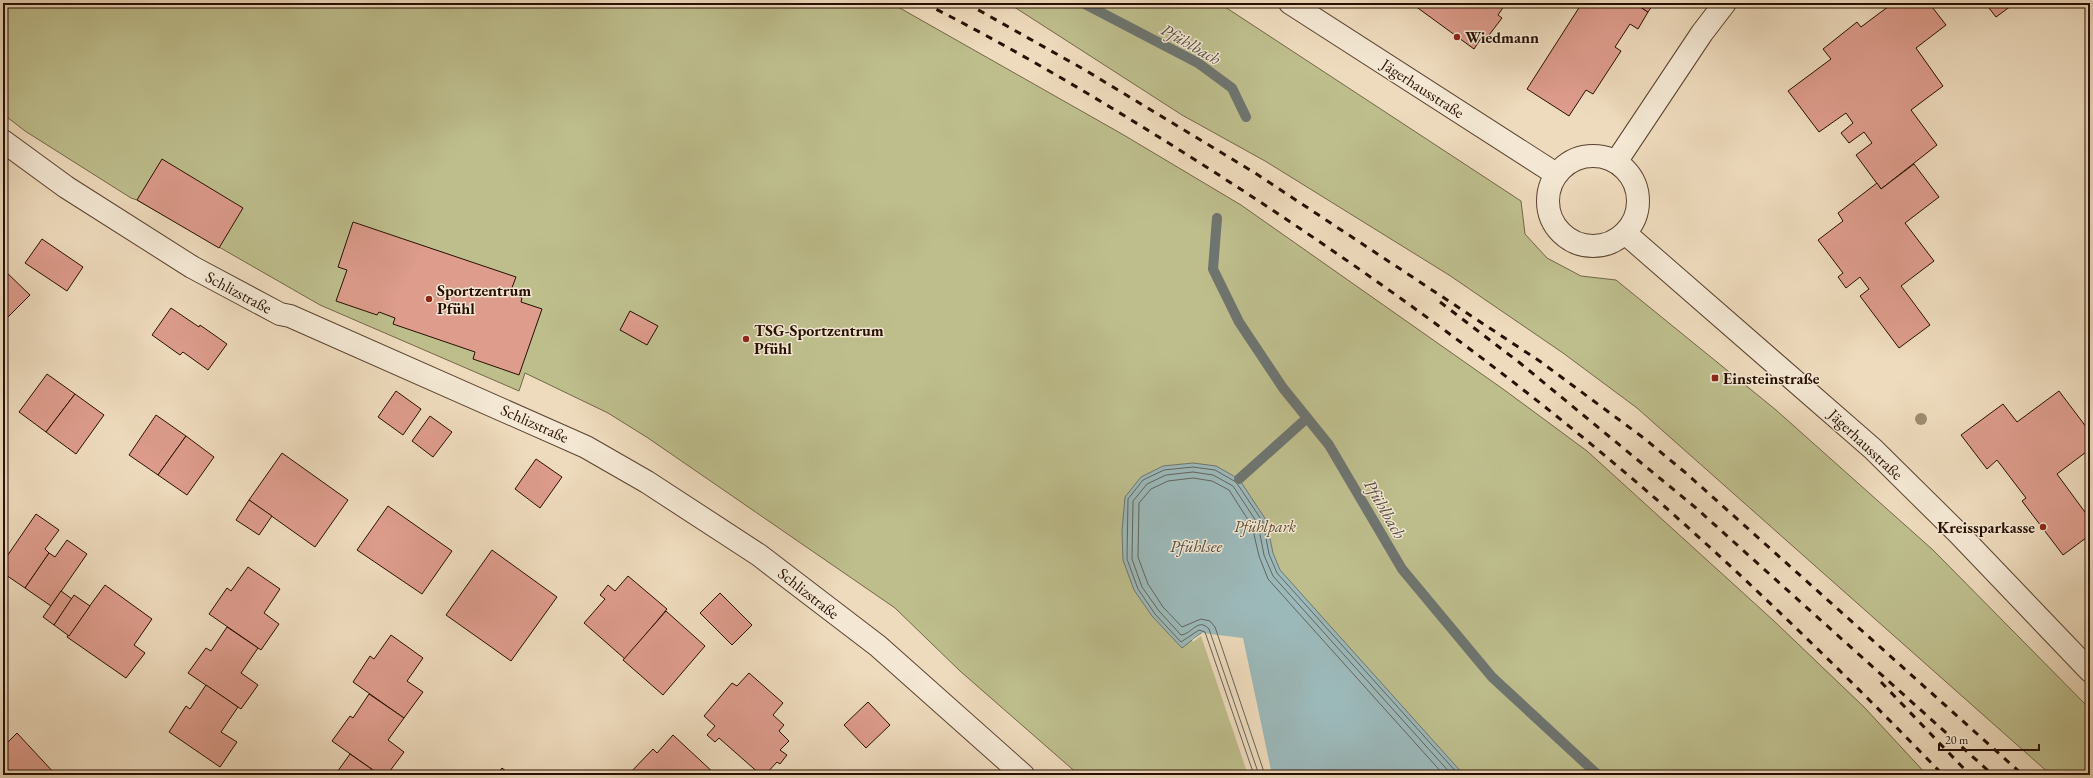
<svg xmlns="http://www.w3.org/2000/svg" width="2093" height="778" font-family="'EB Garamond',serif">
  <style>
    .green { fill: #bebe8d; stroke: #736646 }
    .water { fill: #9cb9ba; stroke: #6e7570 }
    .pier { fill: #eedbbd }
    .lines { fill: none; stroke-linecap: round; stroke-linejoin: round }
    .shore { stroke: #62645d; stroke-width: 1 }
    .stream { stroke: #6e7570; stroke-width: 10 }
    .building { fill: #dd9c8c; stroke: #280f00 }
    .minor-casing { stroke: #5a422f; stroke-width: 24 }
    .minor { stroke: #f4e8d4; stroke-width: 22 }
    .rail { stroke: #280f00; stroke-width: 3; stroke-dasharray: 7 7; stroke-linecap: butt }
    .tree { fill: #9e8c70 }
    .poi-dot { fill: #8f2418; stroke: #f4e8d4; stroke-width: 1.5 }
    .labels { text-anchor: middle; stroke-width: 3; stroke-linejoin: round; paint-order: stroke }
    .poi-label { font-size: 16px; font-weight: bold; fill: #280f00; stroke: #f4e8d4; text-anchor: start }
    .street-label { font-size: 16px; fill: #280f00; stroke: #f4e8d4 }
    .park-label { font-size: 16px; font-style: italic; fill: #5c4c31; stroke: #f4e8d4 }
    .water-label { font-size: 17px; font-style: italic; fill: #514a41; stroke: #f4e8d4 }
  </style>
  <rect width="100%" height="100%" fill="#eedbbd"/>
  <filter id="stains"><feTurbulence type="fractalNoise" baseFrequency=".005" numOctaves="4"/><feColorMatrix values="0 0 0 0 .2 0 0 0 0 .09 0 0 0 0 .02 0 0 0 .5 -.17"/></filter>
  <radialGradient id="worn" r=".72"><stop offset=".6" stop-color="#630" stop-opacity="0"/><stop offset="1" stop-color="#630" stop-opacity=".3"/></radialGradient>
  <g class="green">
    <polygon points="3,3 891,3 1122,134 1241,205 1503,389 1587,451 1774,621 1864,707 1927,775 1079,775 960,671 895,608 648,438 608,413 525,373 519,391 320,305 137,200 131,198 25,131 3,114"/>
    <polygon points="1008,3 1219,3 1521,201 1525,234 1547,258 1581,276 1616,280 1776,410 1933,550 2090,709 2090,775 2051,775 1637,408 1563,353 1449,275 1265,161 1182,115"/>
  </g>
  <polygon class="water" points="1193,463 1216,466 1239,479 1266,520 1273,553 1280,570 1464,775 1250,775 1201,633 1182,648 1152,616 1134,590 1123,560 1122,531 1125,497 1141,477 1163,466"/>
  <polygon class="pier" points="1202,633 1243,638 1272,775 1248,775 1201,636 1193,642 1192,640"/>
  <g class="lines">
    <g class="shore">
      <polyline points="1254,775 1205,632 1199,630 1181,642 1155,614 1138,589 1127,559 1128,499 1143,480 1164,470 1193,467 1215,470 1236,482 1263,522 1269,554 1277,573 1459,775"/>
      <path d="M1259 775 1209 629C1198 617 1192 634 1181 635L1159 611 1142 587 1132 559 1133 501 1147 484 1166 475 1193 472 1213 475 1233 486 1258 524 1264 555 1273 576 1452 775"/>
      <polyline points="1265,775 1215,627 1210,621 1201,619 1182,627 1163,607 1148,584 1138,557 1139,503 1151,489 1168,481 1193,478 1212,481 1229,490 1252,526 1259,556 1268,579 1444,775"/>
    </g>
    <g class="stream">
      <polyline points="1083,3 1198,63 1232,88 1246,117"/>
      <polyline points="1217,218 1213,269 1239,322 1283,388 1329,445 1402,569 1492,677 1598,775"/>
      <polyline points="1239,479 1307,418"/>
    </g>
  </g>
  <g class="building">
    <polygon points="1411,3 1506,3 1498,15 1502,18 1486,39 1482,37 1474,49"/>
    <polygon points="1582,3 1634,3 1648,12 1638,29 1630,24 1615,47 1621,51 1593,94 1586,90 1569,116 1527,89"/>
    <polygon points="1634,3 1654,3 1648,12"/>
    <polygon points="1893,3 1929,3 1946,25 1916,48 1943,86 1911,110 1937,145 1881,189 1856,155 1872,143 1864,132 1849,143 1841,133 1853,123 1846,113 1819,132 1788,91 1831,59 1823,49 1857,22 1861,27"/>
    <polygon points="1985,3 2015,3 1996,17"/>
    <polygon points="162,159 243,208 219,248 137,200"/>
    <polygon points="1914,164 1939,197 1905,223 1934,261 1901,286 1930,325 1899,348 1860,296 1869,289 1860,277 1846,288 1838,277 1843,273 1818,240 1843,221 1838,213 1877,183 1881,189"/>
    <polygon points="353,222 516,277 510,293 522,298 521,302 542,309 519,375 473,359 475,352 393,324 395,318 379,312 377,315 336,301 347,270 338,267"/>
    <polygon points="42,239 83,267 67,291 25,263"/>
    <polygon points="3,269 30,295 3,322"/>
    <polygon points="171,308 199,327 200,325 227,344 208,370 183,352 180,355 152,335"/>
    <polygon points="630,311 658,326 647,345 620,330"/>
    <polygon points="47,374 75,394 46,432 19,412"/>
    <polygon points="396,391 421,409 403,435 378,417"/>
    <polygon points="2059,391 2090,432 2090,449 2057,474 2090,519 2090,535 2063,555 2022,501 2026,498 1997,460 1987,469 1961,435 2003,404 2017,422"/>
    <polygon points="75,394 104,415 76,454 46,432"/>
    <polygon points="156,415 186,436 158,475 129,455"/>
    <polygon points="430,416 452,432 433,457 412,441"/>
    <polygon points="186,436 214,457 187,495 158,475"/>
    <polygon points="282,453 348,500 315,547 249,500"/>
    <polygon points="536,459 562,477 540,508 515,489"/>
    <polygon points="249,500 272,516 259,535 236,520"/>
    <polygon points="388,506 452,551 422,594 357,550"/>
    <polygon points="36,514 59,530 45,549 49,553 25,588 3,573 3,562"/>
    <polygon points="67,540 87,554 51,606 25,588 49,553 55,557"/>
    <polygon points="492,550 557,597 511,661 446,615"/>
    <polygon points="248,567 280,589 264,613 279,624 261,650 209,614 227,588 231,591"/>
    <polygon points="628,576 667,609 625,659 584,623 605,599 600,595 608,585 615,591"/>
    <polygon points="105,585 152,619 134,645 145,653 126,678 67,637"/>
    <polygon points="61,591 72,599 54,625 43,617"/>
    <polygon points="720,593 752,625 732,645 700,613"/>
    <polygon points="74,595 90,606 69,636 54,625"/>
    <polygon points="666,611 705,646 663,695 623,660"/>
    <polygon points="227,627 258,648 241,673 258,685 241,709 188,673 206,648 211,651"/>
    <polygon points="391,635 423,658 407,681 423,692 404,718 353,682 370,656 374,659"/>
    <polygon points="749,673 783,703 773,715 784,725 779,731 789,741 780,750 787,755 780,764 777,762 765,775 761,775 719,738 715,742 707,735 715,726 704,716 732,683 737,686"/>
    <polygon points="206,685 238,707 221,732 237,742 220,767 169,732 186,706 190,709"/>
    <polygon points="369,694 404,718 388,740 404,752 387,775 380,775 332,741 350,716 353,718"/>
    <polygon points="868,702 890,725 866,748 844,725"/>
    <polygon points="17,733 56,775 3,775 3,739 7,743"/>
    <polygon points="673,735 716,775 628,775 653,749 657,753"/>
    <polygon points="350,754 380,775 335,775"/>
    <polygon points="502,768 511,775 497,775"/>
  </g>
  <g class="lines">
    <defs>
      <g id="minor">
        <polyline points="1290,3 1556,174"/>
        <polyline points="3,141 66,187 192,267 280,314 290,316 586,447 647,482 759,555 878,646 1023,775"/>
        <circle cx="1593" cy="201" r="45"/>
        <polyline points="1616,162 1702,33 1725,3"/>
        <polyline points="1625,233 1873,449 1959,534 2090,671"/>
      </g>
    </defs>
    <use href="#minor" class="minor-casing"/>
    <use href="#minor" class="minor"/>
    <g class="rail">
      <path d="M924 3C1027 55 1127 116 1225 179 1378 278 1527 386 1664 506 1761 592 1853 682 1943 775"/>
      <polyline points="966,3 1085,70 1255,173 1541,362 1645,439 1687,474 2023,775"/>
      <polyline points="1440,302 1520,363 1696,508 1993,775"/>
      <polyline points="1881,682 1970,775"/>
    </g>
  </g>
  <circle class="tree" cx="1921" cy="419" r="6"/>
  <g class="poi-dot">
    <circle cx="1457" cy="37" r="4"/>
    <circle cx="429" cy="299" r="4"/>
    <circle cx="746" cy="339" r="4"/>
    <rect x="1711" y="374" width="8" height="8" rx="2"/>
    <circle cx="2043" cy="527" r="4"/>
  </g>
  <g class="labels">
    <g class="poi-label">
      <text x="1465" y="43">Wiedmann</text>
      <text x="437" y="296">Sportzentrum<tspan x="437" dy="18">Pfühl</tspan></text>
      <text x="754" y="336">TSG-Sportzentrum<tspan x="754" dy="18">Pfühl</tspan></text>
      <text x="1723" y="384">Einsteinstraße</text>
      <text x="2035" y="533" text-anchor="end">Kreissparkasse</text>
    </g>
    <g class="street-label">
      <text transform="translate(1423 88) rotate(33)" y="6">Jägerhausstraße</text>
      <text transform="translate(239 292) rotate(28)" y="6">Schlizstraße</text>
      <text transform="translate(535 423) rotate(24)" y="6">Schlizstraße</text>
      <text transform="translate(1866 444) rotate(43)" y="6">Jägerhausstraße</text>
      <text transform="translate(809 593) rotate(38)" y="6">Schlizstraße</text>
    </g>
    <g class="park-label">
      <text x="1265" y="532">Pfühlpark</text>
    </g>
    <g class="water-label">
      <text transform="translate(1191 44) rotate(30)" y="6">Pfühlbach</text>
      <text transform="translate(1385 509) rotate(60)" y="6">Pfühlbach</text>
      <text x="1196" y="552">Pfühlsee</text>
    </g>
  </g>
  <rect width="2093" height="778" fill="none" stroke="#eedbbd" stroke-width="16"/>
  <rect x="4" y="4" width="2085" height="770" fill="none" stroke="#280f00" stroke-width="2"/>
  <rect x="8" y="8" width="2077" height="762" fill="none" stroke="#280f00"/>
  <path d="M1939 744v6h100v-6" fill="none" stroke="#280f00" stroke-width="2"/>
  <text x="1945" y="744" font-size="12" fill="#280f00" stroke="#f4e8d4" stroke-width="3" paint-order="stroke">20 m</text>
  <rect width="100%" height="100%" filter="url(#stains)"/>
  <rect width="100%" height="100%" fill="url(#worn)"/>
</svg>
